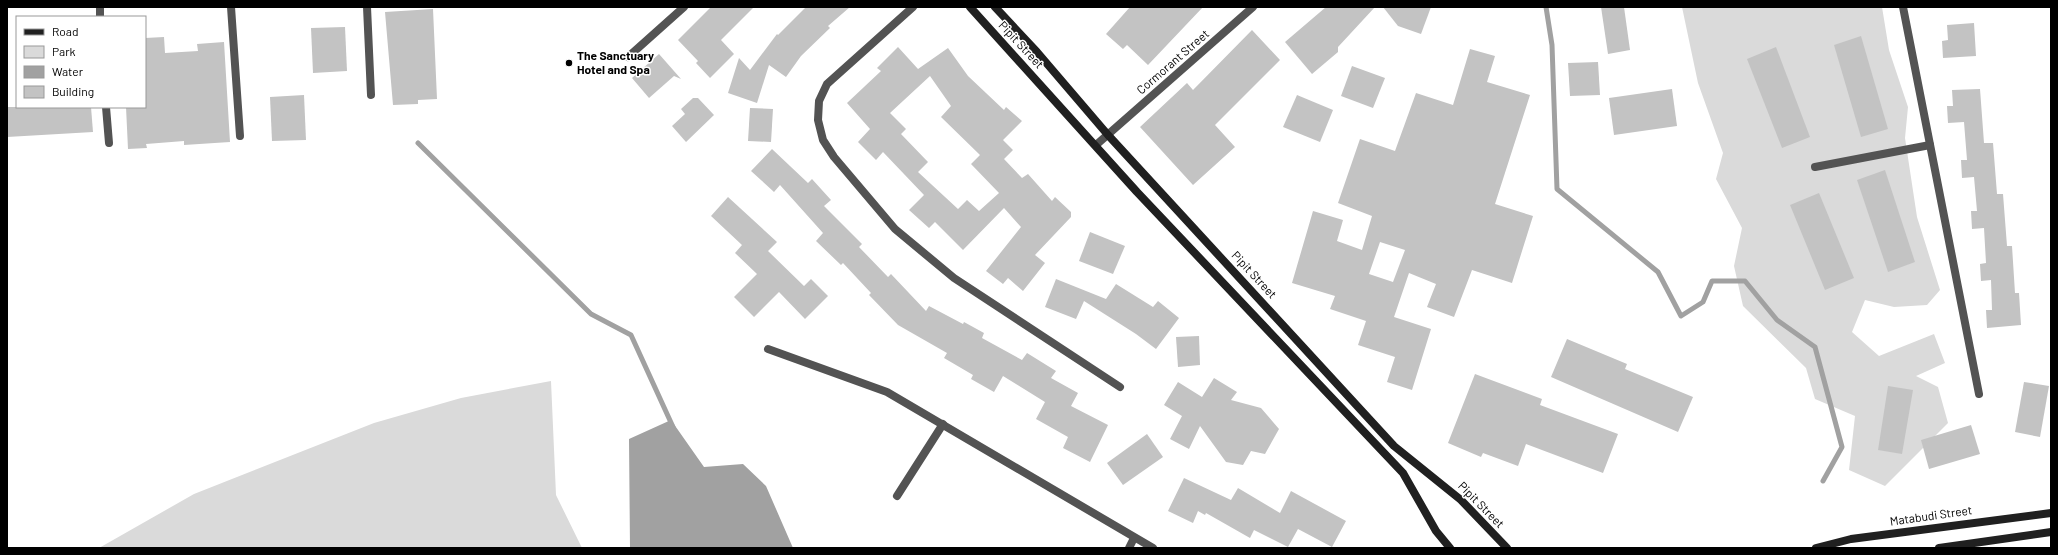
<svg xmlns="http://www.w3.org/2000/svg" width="2058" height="555" font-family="Barlow,sans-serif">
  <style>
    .green { fill: #dadada }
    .water { fill: #a1a1a1 }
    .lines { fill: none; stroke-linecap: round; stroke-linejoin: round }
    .stream { stroke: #a1a1a1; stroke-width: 5 }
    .building { fill: #c3c3c3; fill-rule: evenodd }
    .lane { stroke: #535353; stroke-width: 8 }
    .street { stroke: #535353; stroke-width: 8 }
    .secondary { stroke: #202020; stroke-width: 8 }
    .poi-dot { fill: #000; stroke: #fff; stroke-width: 1.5 }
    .labels { text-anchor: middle; stroke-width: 3; stroke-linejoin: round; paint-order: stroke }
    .street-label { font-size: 12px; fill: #000; stroke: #fff }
    .poi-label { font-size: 12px; font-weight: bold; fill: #000; stroke: #fff; text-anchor: start }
  </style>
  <rect width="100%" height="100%" fill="#fff"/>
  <g class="green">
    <polygon points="1682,7 1882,7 1889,50 1908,107 1905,138 1917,217 1940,290 1927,305 1894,307 1865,300 1852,332 1879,356 1934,334 1945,363 1916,376 1938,387 1948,423 1885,486 1849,470 1855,416 1815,399 1806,368 1743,306 1734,266 1742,228 1716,179 1723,153 1698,83"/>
    <polygon points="551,381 556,495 582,548 99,548 194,494 374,423 461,398"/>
  </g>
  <polygon class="water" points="671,420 704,467 743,464 766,486 793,548 630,548 629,439"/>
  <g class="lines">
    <g class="stream">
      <polyline points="1546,7 1552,45 1557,189 1658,272 1681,316 1703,302 1712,281 1745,281 1777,320 1815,347 1842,447 1823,481"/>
      <polyline points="418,143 591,314 631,335 673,427"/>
    </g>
  </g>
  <g class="building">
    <polygon points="711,7 754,7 721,40 734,54 710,78 696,63 698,61 678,40"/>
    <polygon points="806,7 850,7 828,26 830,28 801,56 786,77 769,65 757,103 728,93 739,58 750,70 777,34 778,35"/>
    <polygon points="1130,7 1203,7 1148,65 1127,45 1123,49 1106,34"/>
    <polygon points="1326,7 1375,7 1338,47 1338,52 1312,74 1285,42"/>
    <polygon points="1383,7 1431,7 1421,34 1398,26"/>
    <polygon points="1601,7 1624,7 1630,50 1608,54"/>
    <polygon points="433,9 437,99 418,100 418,104 393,105 385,12"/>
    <polygon points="1974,23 1976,56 1943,58 1942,41 1948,40 1947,25"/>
    <polygon points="345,27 347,71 313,73 311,28"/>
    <polygon points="1252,30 1280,60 1215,125 1235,147 1193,185 1140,127 1187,83 1193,90"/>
    <polygon points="1861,36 1888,129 1861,137 1834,45"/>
    <polygon points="164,37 165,53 198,51 197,44 224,42 230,142 184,145 184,141 146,144 147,148 128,149 126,107 145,107 145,38"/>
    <path d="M898 47 918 69 948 48 968 76 1004 110 1006 107 1022 121 1003 140 1013 150 1004 159 1022 178 1028 174 1052 201 1055 197 1071 212V217L1035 255 1045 263 1023 291 1008 278 1003 284 986 271 1021 227 1004 208 963 250 935 222 929 228 909 210 924 195 883 152 876 160 858 142 870 129 847 103 881 71 877 68ZM930 76 951 106 941 117 980 155 971 164 999 193 979 211 967 200 958 209 918 172 928 162 901 134 906 129 890 113Z"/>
    <polygon points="1776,47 1810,137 1782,148 1747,59"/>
    <path d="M1470 49 1495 56 1487 82 1530 95 1495 204 1533 216 1512 283 1472 270 1454 317 1427 307 1436 284 1409 273 1394 317 1431 329 1412 390 1387 382 1395 357 1358 345 1366 321 1330 309 1335 296 1292 283 1313 211 1343 220 1337 241 1362 250 1372 216 1338 203 1360 139 1395 151 1416 93 1453 105ZM1380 242 1405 250 1393 282 1369 274Z"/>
    <polygon points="659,54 681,79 674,76 649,98 632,78"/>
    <polygon points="1598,62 1600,95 1570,96 1568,63"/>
    <polygon points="1352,66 1385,78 1373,108 1341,96"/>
    <polygon points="1672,89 1677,126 1614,135 1609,98"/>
    <polygon points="1980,89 1984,143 1993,143 1997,194 2003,194 2007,246 2012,246 2015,293 2019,293 2021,325 1987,328 1986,310 1992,310 1991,280 1981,281 1980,264 1986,263 1984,228 1972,229 1971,211 1977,211 1974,177 1962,178 1961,160 1967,160 1964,122 1948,123 1947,106 1953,106 1952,90"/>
    <polygon points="304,95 306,140 272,141 270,97"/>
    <polygon points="1297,95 1333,110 1320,142 1283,127"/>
    <polygon points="693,98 698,98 714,115 686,142 672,126 685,114 681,109"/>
    <polygon points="7,107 91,107 93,132 7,137"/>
    <polygon points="750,108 773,109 771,142 748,141"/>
    <polygon points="772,149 808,183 812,179 831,200 824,206 862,244 859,247 888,277 891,274 926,311 929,306 963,324 964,322 984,333 982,338 1022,360 1027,353 1056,371 1051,378 1078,393 1071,406 1108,425 1090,462 1063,448 1068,437 1036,419 1045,402 1003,376 994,392 971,379 973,375 944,358 947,353 898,325 869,295 871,293 843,263 841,265 816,241 823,233 780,185 774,192 751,171"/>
    <polygon points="1885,170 1915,262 1888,272 1857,180"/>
    <polygon points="1819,193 1854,278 1825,290 1790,205"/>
    <polygon points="728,197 777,242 768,251 804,286 811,279 828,296 805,319 779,292 754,317 734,297 757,274 735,253 742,245 711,216"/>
    <polygon points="1090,232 1125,246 1113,274 1079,261"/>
    <polygon points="1056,279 1106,299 1116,284 1153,307 1158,301 1179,318 1156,349 1136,334 1084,301 1076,319 1045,307"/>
    <polygon points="1199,336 1200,365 1178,367 1176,337"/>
    <polygon points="1567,339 1627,364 1625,369 1693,397 1678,432 1551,377"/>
    <polygon points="1475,374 1542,399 1540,405 1618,434 1603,473 1526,444 1518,466 1483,453 1481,457 1448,443"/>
    <polygon points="1214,378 1237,392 1231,400 1261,408 1279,429 1265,454 1251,451 1243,465 1226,462 1200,426 1189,449 1170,439 1182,416 1164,405 1178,382 1202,397"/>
    <polygon points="2024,382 2049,386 2040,437 2015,432"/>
    <polygon points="1888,386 1913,390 1902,454 1878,450"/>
    <polygon points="1971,425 1980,454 1929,469 1921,440"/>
    <polygon points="1147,434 1163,457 1123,485 1107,463"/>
    <polygon points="1184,478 1231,500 1238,488 1280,513 1291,491 1346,521 1332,547 1298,529 1288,547 1254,530 1250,538 1206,513 1205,515 1198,511 1193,523 1168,511"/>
  </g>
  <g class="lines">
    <polyline class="lane" points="1129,548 1134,538"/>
    <g class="street">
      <polyline points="100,7 100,17"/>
      <polyline points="231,7 240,136"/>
      <polyline points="367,7 371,95"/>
      <polyline points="913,7 827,84 819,101 818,120 823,140 834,157 895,229 954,278 1120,387"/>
      <polyline points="1903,7 1979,394"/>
      <polyline points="628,57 684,7"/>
      <polyline points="106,107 109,143"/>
      <polyline points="1096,145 1253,7"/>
      <polyline points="1815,167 1930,145"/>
      <polyline points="768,349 887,392 1153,548"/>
      <polyline points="897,496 943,424"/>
    </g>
    <g class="secondary">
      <polyline points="970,7 1137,192 1403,473 1436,531 1450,548"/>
      <polyline points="995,7 1037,52 1108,135 1394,446 1461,500 1507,548"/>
      <polyline points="1816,548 1851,539 2051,513"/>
      <polyline points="1939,548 2051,532"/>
    </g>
  </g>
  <circle class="poi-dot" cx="569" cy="63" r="4"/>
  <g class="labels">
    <g class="street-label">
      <text transform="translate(1021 45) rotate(47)" y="4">Pipit Street</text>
      <text transform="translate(1173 62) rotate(-41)" y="4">Cormorant Street</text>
      <text transform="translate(1254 275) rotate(47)" y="4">Pipit Street</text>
      <text transform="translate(1481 505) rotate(45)" y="4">Pipit Street</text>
      <text transform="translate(1931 516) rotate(-8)" y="4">Matabudi Street</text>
    </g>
    <g class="poi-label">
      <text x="577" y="60">The Sanctuary<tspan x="577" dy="14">Hotel and Spa</tspan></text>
    </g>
  </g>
  <rect width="2058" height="555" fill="none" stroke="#000000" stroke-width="16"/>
  <rect x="16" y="16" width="130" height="92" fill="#ffffff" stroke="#999999"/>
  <rect x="24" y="29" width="20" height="6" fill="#202020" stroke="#999999"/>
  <text x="52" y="36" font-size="12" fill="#000000">Road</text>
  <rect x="24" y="46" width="20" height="12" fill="#dadada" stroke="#999999"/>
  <text x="52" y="56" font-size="12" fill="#000000">Park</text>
  <rect x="24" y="66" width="20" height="12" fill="#a1a1a1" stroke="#999999"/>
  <text x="52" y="76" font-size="12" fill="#000000">Water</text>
  <rect x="24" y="86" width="20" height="12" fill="#c3c3c3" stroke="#999999"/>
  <text x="52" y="96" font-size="12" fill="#000000">Building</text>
</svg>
